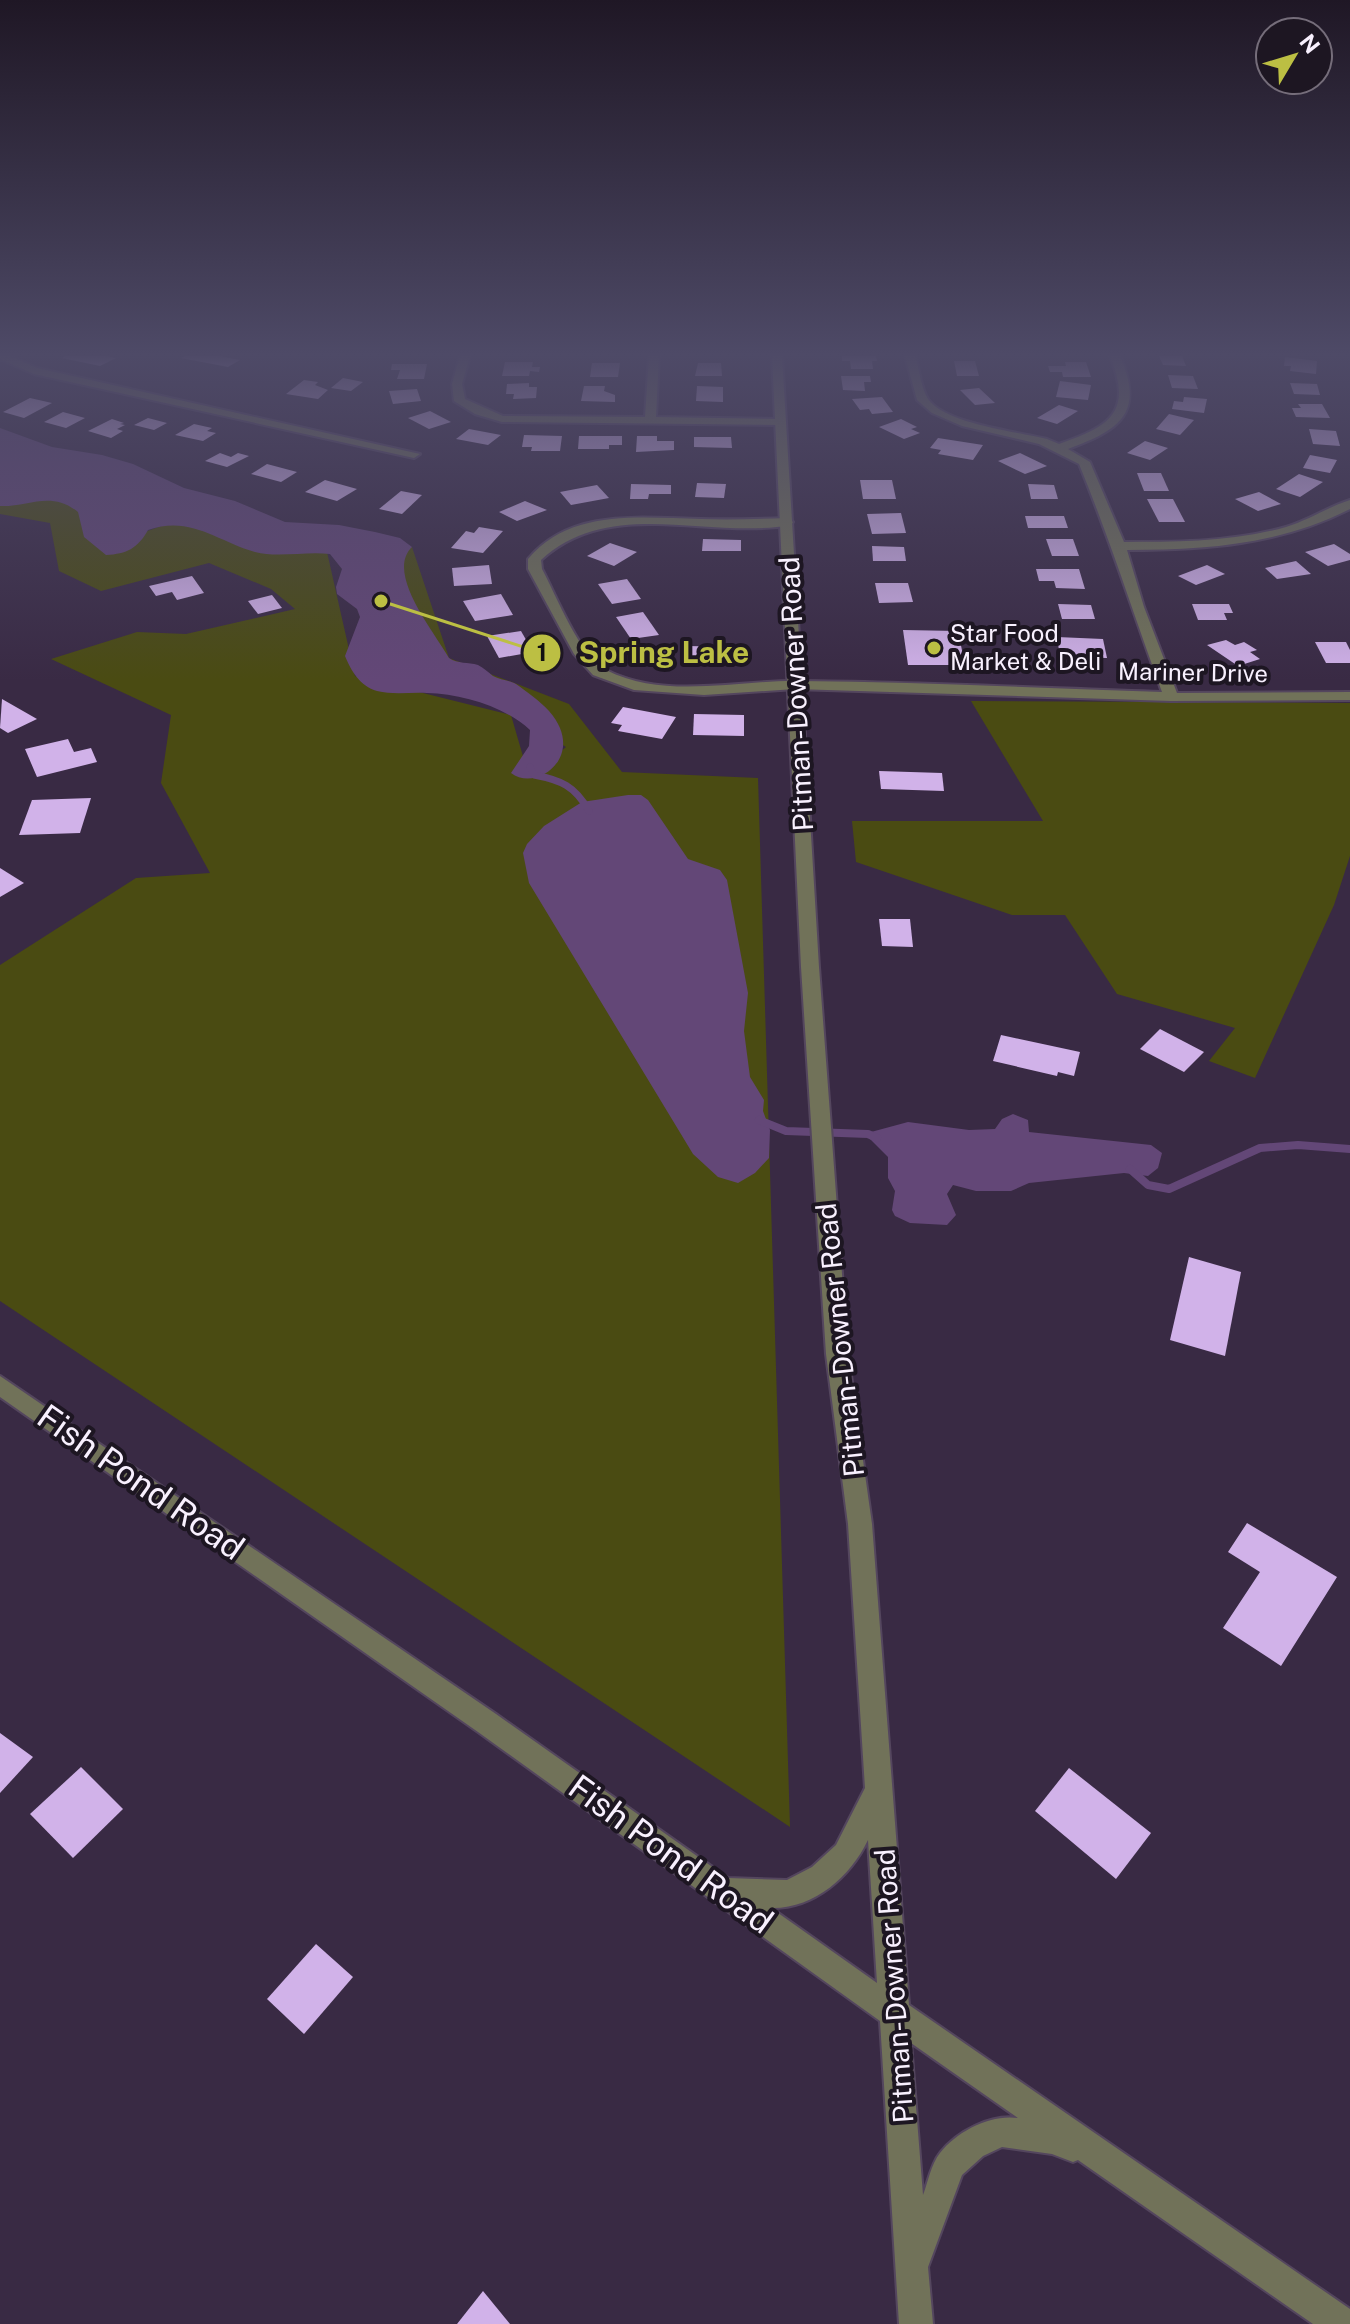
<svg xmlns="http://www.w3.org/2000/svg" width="1350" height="2324" font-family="'Public Sans',sans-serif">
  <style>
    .green { fill: #4a4b12 }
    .water { fill: #634777 }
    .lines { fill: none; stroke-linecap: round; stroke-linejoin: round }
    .stream-far1 { stroke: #634777; stroke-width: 7 }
    .stream { stroke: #634777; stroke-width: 8 }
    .building { fill: #d1b2e9 }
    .minor-casing { stroke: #54465e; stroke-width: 4 }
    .tertiary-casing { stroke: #54465e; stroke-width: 4 }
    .minor { fill: #717259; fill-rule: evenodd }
    .tertiary { fill: #717259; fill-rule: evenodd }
    .poi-dot { fill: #bcbf43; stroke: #1d1622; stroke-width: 3 }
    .labels { text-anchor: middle; stroke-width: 8; stroke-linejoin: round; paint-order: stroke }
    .far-poi-label { font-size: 24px; fill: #f8f0fe; stroke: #1d1622; text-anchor: start }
    .far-street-label { font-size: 24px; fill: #f8f0fe; stroke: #1d1622 }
    .street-label { font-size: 28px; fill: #f8f0fe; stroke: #1d1622 }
    .near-street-label { font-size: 34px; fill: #f8f0fe; stroke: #1d1622 }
    .leader { fill: none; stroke: #bcbf43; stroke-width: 3 }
    .callout-dot { fill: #bcbf43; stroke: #1d1622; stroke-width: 3 }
    .mark-label { font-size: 24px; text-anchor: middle; font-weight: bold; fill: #111 }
    .callout-label { font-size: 30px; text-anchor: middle; font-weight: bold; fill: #bcbf43; stroke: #1d1622; stroke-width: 8; stroke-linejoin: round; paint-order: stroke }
  </style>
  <rect width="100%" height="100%" fill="#392a44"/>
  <g class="green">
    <polygon points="70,495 105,547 177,520 327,552 355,676 511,715 529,777 566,747 411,652 357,530 412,547 449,658 569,704 622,772 758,778 790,1827 0,1301 0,965 136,878 210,873 161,783 171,715 51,659 137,632 186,634 295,609 271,589 209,563 101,591 59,571 50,523 0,514 0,498"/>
    <polygon points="971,701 1350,703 1350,856 1334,905 1255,1078 1209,1061 1235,1028 1117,994 1065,915 1012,915 856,862 852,821 1043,821"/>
  </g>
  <g class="water">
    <path d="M0 428 52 447 102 455 133 464 184 488 235 501 285 522 339 525 375 532 400 538 412 547C385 573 434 631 449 658 458 664 468 662 478 665 484 668 488 672 493 676 500 680 509 680 516 684 526 691 541 702 549 711 588 755 537 793 511 773L529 746 530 730C504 706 462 694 427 693 411 692 393 695 377 691 360 686 351 671 345 656L360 617 357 609 337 594 336 587 342 569 330 554C306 551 278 558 255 552 217 541 190 515 148 530 138 548 127 554 106 555L84 537 78 512C51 490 29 507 0 506Z"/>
    <polygon points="628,795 641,795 648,800 688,859 720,870 727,880 748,993 744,1031 750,1077 764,1100 763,1111 770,1130 769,1158 755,1173 738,1183 718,1177 693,1154 529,883 523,853 527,844 544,826 582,802"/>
    <polygon points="1013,1114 1028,1120 1029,1132 1151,1145 1162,1153 1158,1168 1148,1176 1124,1173 1029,1183 1011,1191 976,1191 953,1185 947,1194 956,1215 947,1225 910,1223 895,1216 892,1210 895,1191 888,1178 888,1157 870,1139 871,1132 908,1122 969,1130 995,1129 1002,1119"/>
  </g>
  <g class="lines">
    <path class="stream-far1" d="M530 767 534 775C561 780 575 786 589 811"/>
    <g class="stream">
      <polyline points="759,1120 786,1131 868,1134 877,1138"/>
      <polyline points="1130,1169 1148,1185 1169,1189 1260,1148 1298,1145 1350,1149"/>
    </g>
  </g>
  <g class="building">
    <polygon points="66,356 106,356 116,358 100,366 62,358"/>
    <polygon points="185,356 219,356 240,360 228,367 181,358"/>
    <polygon points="842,356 876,356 877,361 872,361 873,369 851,369 850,361 842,361"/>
    <polygon points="1159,356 1182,356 1186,366 1163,365"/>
    <polygon points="1285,357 1317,361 1316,374 1290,371 1291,366 1284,366"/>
    <polygon points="954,361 975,361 979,376 957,376"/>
    <polygon points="505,362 533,362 532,367 540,367 539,372 530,371 529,376 502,376"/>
    <polygon points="1065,362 1086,362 1091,377 1063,377 1062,372 1050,372 1048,366 1066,366"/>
    <polygon points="592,363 620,363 618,377 590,377"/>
    <polygon points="698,363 721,363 722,376 695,376"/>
    <polygon points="392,364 427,364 424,379 397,379 400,370 391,370"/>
    <polygon points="1168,375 1193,376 1198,389 1172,388"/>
    <polygon points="841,376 870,376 871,382 864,382 865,391 843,390"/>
    <polygon points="343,378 363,382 351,391 331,388"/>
    <polygon points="304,380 318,382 315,385 328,390 318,399 286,394"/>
    <polygon points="1060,381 1091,385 1088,400 1056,397"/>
    <polygon points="529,383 529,387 537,387 536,398 513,399 514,394 506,394 507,384"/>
    <polygon points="1290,383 1317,384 1320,395 1294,394"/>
    <polygon points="584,386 605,386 604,391 615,395 615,402 581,401"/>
    <polygon points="697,386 723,387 723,402 696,401"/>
    <polygon points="979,388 995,403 975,405 960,390"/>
    <polygon points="417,389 421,401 393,404 389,391"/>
    <polygon points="882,397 893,412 872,414 869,409 860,410 852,399"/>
    <polygon points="1184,397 1207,399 1204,413 1172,409 1174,401 1183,402"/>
    <polygon points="30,398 52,403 24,418 3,412"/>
    <polygon points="1298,404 1322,404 1330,418 1296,417 1292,408 1301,408"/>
    <polygon points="1059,405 1078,411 1057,424 1037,418"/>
    <polygon points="430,411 451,422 429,429 408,418"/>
    <polygon points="63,412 85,418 66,428 44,422"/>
    <polygon points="1169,414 1194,420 1180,435 1156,429"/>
    <polygon points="148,418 167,423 154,430 134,425"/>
    <polygon points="112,419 124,423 120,424 125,425 117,429 123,431 111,438 88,431"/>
    <polygon points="901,419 917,427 911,429 920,433 904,439 879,427"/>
    <polygon points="194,424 212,428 207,431 216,433 203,441 175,435"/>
    <polygon points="469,429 501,435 488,445 456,439"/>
    <polygon points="1309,429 1336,431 1340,446 1313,444"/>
    <polygon points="524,435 562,436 560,451 531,451 532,447 522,447"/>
    <polygon points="579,436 622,436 622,445 609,445 609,449 578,449"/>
    <polygon points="637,436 657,436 657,441 674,441 674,450 636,452"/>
    <polygon points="694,437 731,437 732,448 694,447"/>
    <polygon points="938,438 983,445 973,460 938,454 941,450 930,448"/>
    <polygon points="1145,441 1168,448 1150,460 1127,453"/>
    <polygon points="220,453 231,457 238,453 249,456 227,467 205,461"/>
    <polygon points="1020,453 1047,466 1025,474 998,461"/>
    <polygon points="1310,455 1337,460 1330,473 1303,468"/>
    <polygon points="267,464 297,472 281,482 251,474"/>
    <polygon points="1137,473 1161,473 1169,491 1144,491"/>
    <polygon points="1299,474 1323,482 1300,497 1276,489"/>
    <polygon points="325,480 357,489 337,501 305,492"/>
    <polygon points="860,480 892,480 896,499 863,499"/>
    <polygon points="697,483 726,484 724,498 695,497"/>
    <polygon points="631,484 671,485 671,494 649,494 648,499 630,499"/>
    <polygon points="1028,484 1054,485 1058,499 1031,499"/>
    <polygon points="597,485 609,498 571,505 560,492"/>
    <polygon points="401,491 422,495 402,514 379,509"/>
    <polygon points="1259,492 1281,504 1258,511 1235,499"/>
    <polygon points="1147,499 1173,499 1185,522 1159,522"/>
    <polygon points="525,501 547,510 517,521 499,512"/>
    <polygon points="901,513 906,533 872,534 867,514"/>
    <polygon points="1025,516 1064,516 1068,528 1028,528"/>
    <polygon points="479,527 503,531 483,553 451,548 466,531 474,533"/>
    <polygon points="703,539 741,540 741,551 702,551"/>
    <polygon points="1046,539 1073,539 1079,556 1052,556"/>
    <polygon points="610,543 637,552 614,566 587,556"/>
    <polygon points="1334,544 1350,554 1350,560 1328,566 1305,552"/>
    <polygon points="872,546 904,547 906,561 873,561"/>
    <polygon points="1296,561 1311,574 1277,579 1265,568"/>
    <polygon points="489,565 492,584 454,586 452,568"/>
    <polygon points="1207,565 1225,574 1196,585 1178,576"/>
    <polygon points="1036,569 1079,569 1085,589 1056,588 1054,581 1039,581"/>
    <polygon points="192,576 204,593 177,600 172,592 156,596 149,586"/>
    <polygon points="627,579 641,599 612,604 598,584"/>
    <polygon points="875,583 908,583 913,602 879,603"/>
    <polygon points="501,594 513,615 475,621 463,601"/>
    <polygon points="272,595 282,608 258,614 248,601"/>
    <polygon points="1058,604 1091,605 1095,619 1062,619"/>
    <polygon points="1192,604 1229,604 1233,613 1224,613 1227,620 1198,620"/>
    <polygon points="643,612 659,635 631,639 616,617"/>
    <polygon points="903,630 958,631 965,665 908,665"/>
    <polygon points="521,631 533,652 499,658 487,636"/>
    <polygon points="1057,637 1103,639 1107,658 1060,657"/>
    <polygon points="1226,640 1235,645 1244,642 1257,650 1250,652 1260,659 1238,666 1207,645"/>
    <polygon points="1315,642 1346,642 1350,650 1350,663 1326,663"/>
    <polygon points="688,646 731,647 732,660 687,660"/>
    <polygon points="2,699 37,719 8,733 0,728"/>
    <polygon points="623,707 676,717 662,739 618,731 622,725 611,723"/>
    <polygon points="694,714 744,715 744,736 693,735"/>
    <polygon points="68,739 74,752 91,748 97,762 37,777 25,749"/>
    <polygon points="879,771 942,773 944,791 881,789"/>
    <polygon points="91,798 80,833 19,835 32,800"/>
    <polygon points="0,868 24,883 0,897"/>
    <polygon points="879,919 910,919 913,947 882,946"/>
    <polygon points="1160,1029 1204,1052 1184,1072 1140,1049"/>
    <polygon points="1001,1035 1080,1052 1074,1076 1058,1072 1057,1076 993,1061"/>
    <polygon points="1189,1257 1241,1272 1225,1356 1170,1340"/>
    <polygon points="1247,1523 1337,1577 1281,1666 1223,1628 1260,1572 1228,1552"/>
    <polygon points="0,1733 33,1757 0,1793"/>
    <polygon points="81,1767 123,1809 73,1858 30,1814"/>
    <polygon points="1069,1768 1151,1833 1116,1879 1035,1811"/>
    <polygon points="316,1944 353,1977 304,2034 267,1999"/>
    <polygon points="483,2291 510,2324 457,2324"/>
  </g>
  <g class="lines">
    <defs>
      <g id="minor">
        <polygon points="0,356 10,356 37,368 420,454 414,458 34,374 0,359"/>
        <polygon points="460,356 470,356 462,384 465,399 503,416 645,417 649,356 659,356 656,417 779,419 785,422 779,425 502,422 475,414 454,401 452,384"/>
        <path d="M905 356H915C919 368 921 388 928 399 945 424 1019 432 1047 439L1059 444C1110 426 1133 413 1110 356H1120C1145 413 1120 430 1068 449L1090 462 1124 542C1178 542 1233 542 1286 527 1309 520 1328 507 1350 500V509C1279 545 1205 550 1127 550L1144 607 1177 693 1350 692V700L1171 701 795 689 704 695 634 690 593 675 574 654 528 569V559C571 508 640 518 701 519 729 520 758 519 787 518L793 522 791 525C708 540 610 496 541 560L542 569C556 595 580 657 606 670 665 700 736 680 798 681 919 682 1041 688 1162 692 1134 616 1110 539 1079 464L1039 444 962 426 932 413 917 400Z"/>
      </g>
      <path id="tertiary" d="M772 356H782L819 967 848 1354 872 1524 909 2005 1350 2309V2324H1313L1078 2160 1073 2162 1052 2154 1002 2147 983 2156 962 2175 928 2267 933 2324H899L880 2021 478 1732 0 1397V1376L496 1714 728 1878 787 1880 812 1867 836 1845 865 1788 848 1524 826 1354 801 967ZM868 1840 877 1983 771 1908C814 1909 850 1877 868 1840ZM911 2043 1018 2118C991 2114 957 2131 940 2153 931 2164 928 2182 923 2195Z"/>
    </defs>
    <use href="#minor" class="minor-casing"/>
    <use href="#tertiary" class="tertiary-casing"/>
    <use href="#minor" class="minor"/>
    <use href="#tertiary" class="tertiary"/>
  </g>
  <linearGradient id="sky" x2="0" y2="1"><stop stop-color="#1f1725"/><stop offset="0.52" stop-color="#4e4a67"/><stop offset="1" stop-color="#4e4a67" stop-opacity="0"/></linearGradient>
  <rect width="1350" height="681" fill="url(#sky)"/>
  <circle class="poi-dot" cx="934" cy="648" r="8"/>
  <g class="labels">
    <g class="far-poi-label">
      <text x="950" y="642">Star Food<tspan x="950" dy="28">Market &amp; Deli</tspan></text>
    </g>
    <g class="far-street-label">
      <text transform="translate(1193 673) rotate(1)" y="8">Mariner Drive</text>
    </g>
    <g class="street-label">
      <text transform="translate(796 694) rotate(-93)" y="10">Pitman-Downer Road</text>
      <text transform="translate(840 1340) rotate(-96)" y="10">Pitman-Downer Road</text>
      <text transform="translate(894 1986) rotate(-94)" y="10">Pitman-Downer Road</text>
    </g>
    <g class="near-street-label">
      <text transform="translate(141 1482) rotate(35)" y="12">Fish Pond Road</text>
      <text transform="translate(671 1854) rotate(36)" y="12">Fish Pond Road</text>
    </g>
  </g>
  <path class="leader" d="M381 601L542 653"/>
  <g class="callout-dot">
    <circle cx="381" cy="601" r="8"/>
    <circle cx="542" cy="653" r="20"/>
  </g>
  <g class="mark-label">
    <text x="542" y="661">1</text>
  </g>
  <g class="callout-label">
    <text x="664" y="663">Spring Lake</text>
  </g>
  <g transform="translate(1294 56) rotate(52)"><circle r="38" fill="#1d1622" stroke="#756d7a" stroke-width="2"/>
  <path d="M0-6L14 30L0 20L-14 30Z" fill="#bcbf43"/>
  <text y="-12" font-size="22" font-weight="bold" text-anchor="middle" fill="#f8f0fe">N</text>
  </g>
</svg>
